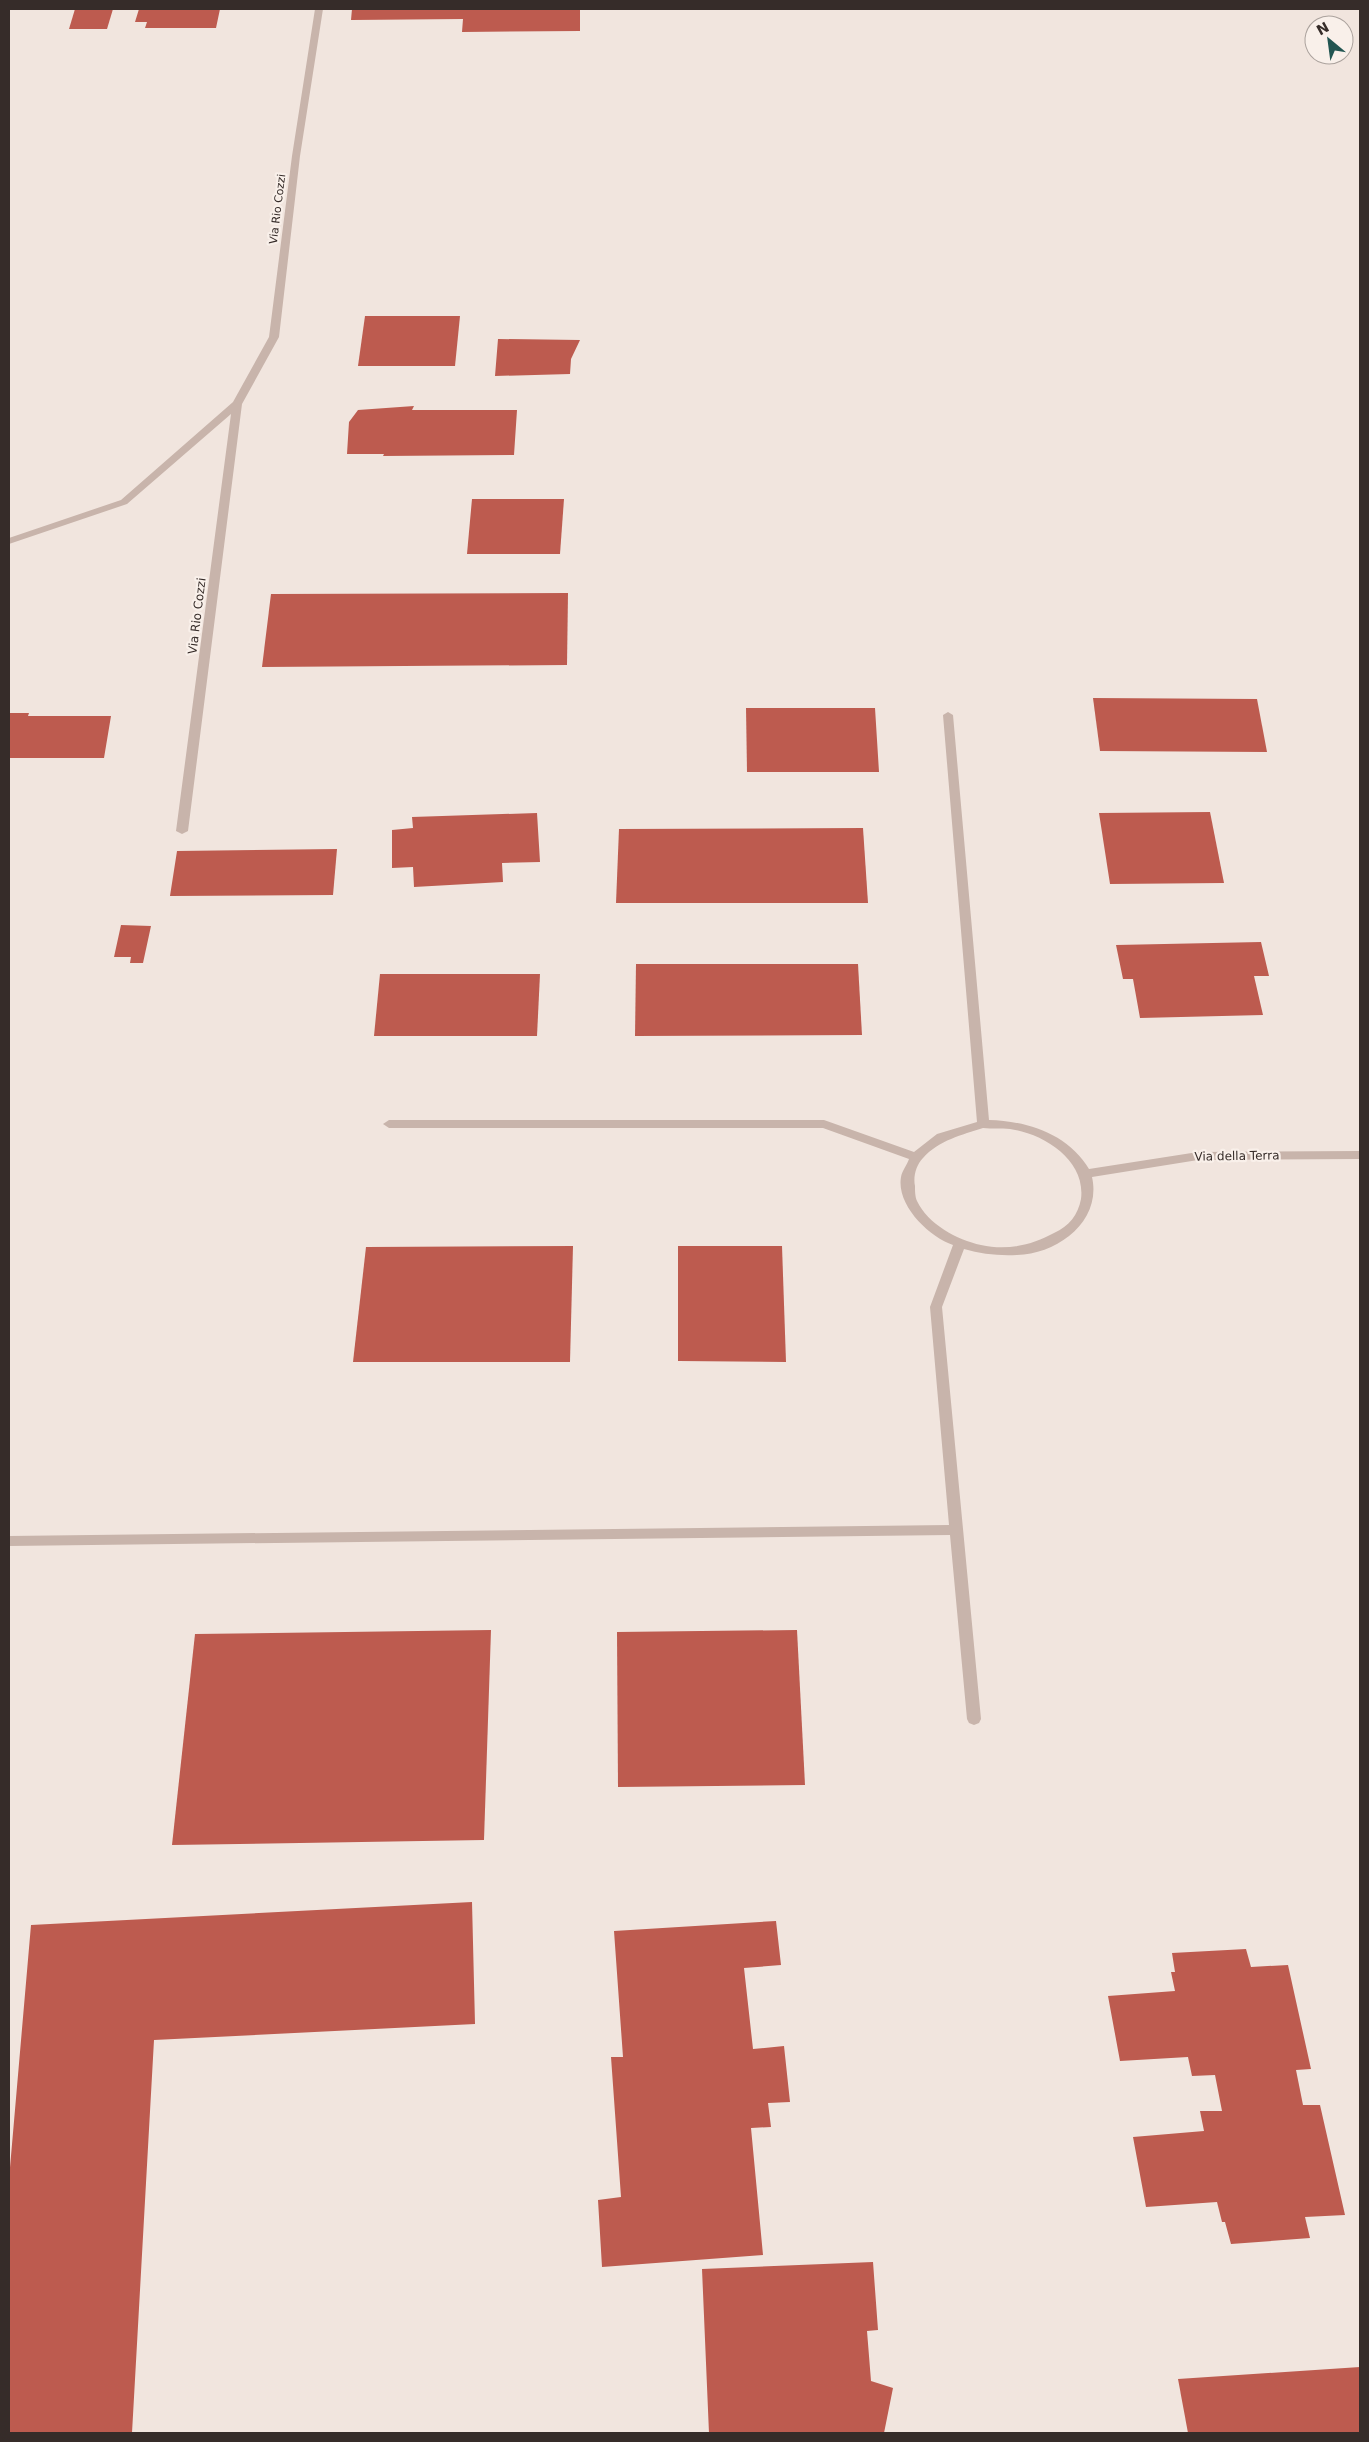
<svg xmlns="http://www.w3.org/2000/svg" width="1369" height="2442" font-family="'DejaVu Sans',sans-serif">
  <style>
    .building { fill: #bd5b4f }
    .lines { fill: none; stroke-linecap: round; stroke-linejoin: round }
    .minor { fill: #c8b4ab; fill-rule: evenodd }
    .labels { text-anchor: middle; stroke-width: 4.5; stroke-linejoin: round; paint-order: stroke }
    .far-street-label { font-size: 11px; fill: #362c29; stroke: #f9f0ea }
    .street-label { font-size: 12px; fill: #362c29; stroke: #f9f0ea }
  </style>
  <rect width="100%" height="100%" fill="#f1e5de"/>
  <g class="building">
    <polygon points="75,9 113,9 107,29 69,29"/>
    <polygon points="139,9 220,9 216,28 145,28 147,22 135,22"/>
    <polygon points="352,9 580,9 580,31 462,32 463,19 351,20"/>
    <polygon points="365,316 460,316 455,366 358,366"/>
    <polygon points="498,339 580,340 571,359 570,374 495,376"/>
    <polygon points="414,406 412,410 517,410 514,455 383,456 384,454 347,454 349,422 358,410"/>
    <polygon points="472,499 564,499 560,554 467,554"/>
    <polygon points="568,593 567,665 262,667 271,594"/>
    <polygon points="1093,698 1257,699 1267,752 1100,751"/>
    <polygon points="746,708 875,708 879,772 747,772"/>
    <polygon points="9,713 29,713 28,716 111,716 104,758 9,758"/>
    <polygon points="1210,812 1224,883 1110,884 1099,813"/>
    <polygon points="537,813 540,862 502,863 503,882 414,887 413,867 392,868 392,830 413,828 412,817"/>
    <polygon points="863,828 868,903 616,903 619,829"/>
    <polygon points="337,849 333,895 170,896 177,851"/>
    <polygon points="121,925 151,926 143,963 130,963 131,957 114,957"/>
    <polygon points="1261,942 1269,976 1254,976 1263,1015 1140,1018 1133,979 1123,979 1116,945"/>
    <polygon points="636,964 858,964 862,1035 635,1036"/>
    <polygon points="380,974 540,974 537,1036 374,1036"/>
    <polygon points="573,1246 570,1362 353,1362 366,1247"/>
    <polygon points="678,1246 782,1246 786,1362 678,1361"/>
    <polygon points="491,1630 484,1840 172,1845 195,1634"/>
    <polygon points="797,1630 805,1785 618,1787 617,1632"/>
    <polygon points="472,1902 475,2024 154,2040 132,2433 9,2433 9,2179 31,1925"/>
    <polygon points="776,1921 781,1965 744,1968 753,2049 784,2046 790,2102 768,2103 771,2127 751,2128 763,2255 602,2267 598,2200 621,2197 611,2057 623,2057 614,1931"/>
    <polygon points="1246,1949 1251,1967 1288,1965 1311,2069 1296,2070 1303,2105 1320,2105 1345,2215 1305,2217 1310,2238 1231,2244 1225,2222 1222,2222 1217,2202 1146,2207 1133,2137 1204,2131 1200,2111 1222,2111 1215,2075 1192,2076 1188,2057 1120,2061 1108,1996 1175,1991 1171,1972 1175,1972 1172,1953"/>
    <polygon points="873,2262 878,2330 867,2331 871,2381 893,2388 884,2433 709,2433 702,2269"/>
    <polygon points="1360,2367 1360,2433 1188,2433 1178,2379"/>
  </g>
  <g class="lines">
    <g class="minor">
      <polygon points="315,9 323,9 300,156 279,337 242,404 188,831 182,834 176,831 231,414 127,504 9,544 9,538 121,500 233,402 269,337 292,156"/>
      <path d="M948 712 953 715 989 1120C1028 1121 1068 1134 1089 1169L1198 1152 1360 1151V1159L1198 1160 1092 1177C1102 1221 1058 1254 1017 1255 999 1256 981 1254 964 1249L942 1307 981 1719 979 1723 974 1725 969 1723 967 1719 950 1535 9 1546V1536L949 1525 930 1307 953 1245C929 1237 896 1205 901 1177 902 1171 907 1165 909 1159L823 1128H389L383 1124 389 1120H824L914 1152 937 1134 977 1122 943 715ZM983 1128C992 1129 1001 1128 1010 1129 1044 1134 1086 1160 1081 1199 1078 1215 1069 1226 1054 1233 1032 1245 1007 1251 981 1245 957 1240 928 1224 917 1201 915 1197 915 1190 915 1186 913 1177 916 1165 923 1158 939 1140 962 1135 983 1128Z"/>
    </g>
  </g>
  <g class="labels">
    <g class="far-street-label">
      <text transform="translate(277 209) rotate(-83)" y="4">Via Rio Cozzi</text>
    </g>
    <g class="street-label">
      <text transform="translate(197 616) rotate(-83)" y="4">Via Rio Cozzi</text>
      <text transform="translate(1237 1156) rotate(-1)" y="4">Via della Terra</text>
    </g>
  </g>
  <rect width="1369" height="2442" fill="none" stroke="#362c29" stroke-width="20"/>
  <g transform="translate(1329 40) rotate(331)"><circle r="24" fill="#f9f0ea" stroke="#aba29d"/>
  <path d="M0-4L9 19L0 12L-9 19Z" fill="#225551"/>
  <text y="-8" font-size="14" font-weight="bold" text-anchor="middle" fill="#362c29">N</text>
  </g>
</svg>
